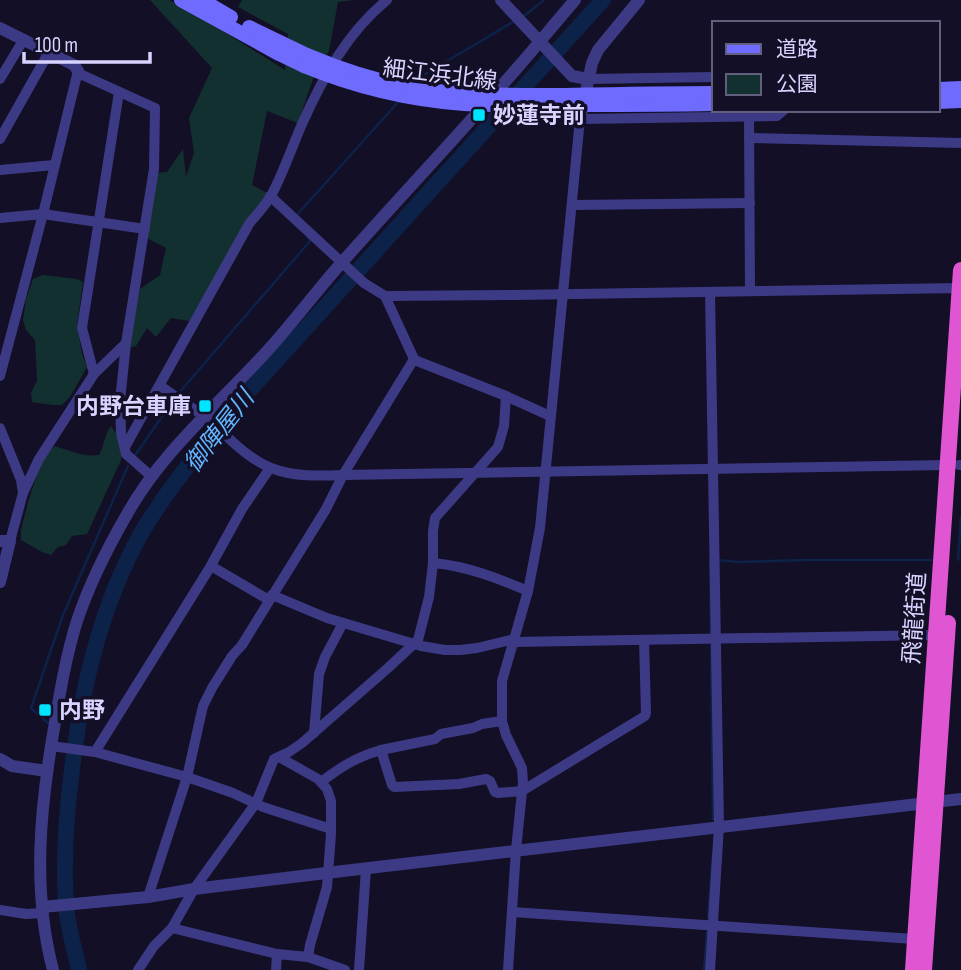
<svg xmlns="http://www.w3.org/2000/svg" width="961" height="970" font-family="'Sofia Sans Condensed','Noto Sans JP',sans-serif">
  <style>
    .green { fill: #12302f }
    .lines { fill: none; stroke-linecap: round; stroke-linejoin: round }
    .stream { stroke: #0c2248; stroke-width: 2.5 }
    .river { stroke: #0c2248; stroke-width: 16 }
    .minor { stroke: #3d3a85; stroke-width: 10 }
    .tertiary { stroke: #3d3a85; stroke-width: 12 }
    .secondary { stroke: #6f6bff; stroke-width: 14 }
    .trunk { stroke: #e055d1; stroke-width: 16 }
    .secondary-bridge { stroke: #6f6bff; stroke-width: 14 }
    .poi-dot { fill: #00e5ff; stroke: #130f26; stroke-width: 2.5 }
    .labels { text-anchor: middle; stroke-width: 7; stroke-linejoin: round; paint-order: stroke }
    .street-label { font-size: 23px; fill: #d9d4ff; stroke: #130f26 }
    .poi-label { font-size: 23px; font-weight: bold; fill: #d9d4ff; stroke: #130f26; text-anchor: start }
    .water-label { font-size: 24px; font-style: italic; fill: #62b6ff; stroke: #130f26 }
  </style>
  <rect width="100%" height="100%" fill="#130f26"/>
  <g class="green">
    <polygon points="150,0 169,0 218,28 285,70 288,34 238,7 242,0 354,0 338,2 329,51 313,79 298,123 267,111 252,185 267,193 189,321 171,318 156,337 147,328 136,346 129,348 140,289 160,275 166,248 147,238 156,173 167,172 183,149 186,177 194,153 189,118 212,68"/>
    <polygon points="43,275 77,279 83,282 77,325 82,354 87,367 70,397 62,405 52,405 32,402 31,393 37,381 35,340 26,330 23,320 26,299 33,279"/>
    <path d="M111 426C119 437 123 446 121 460L87 534 72 536 66 545 58 547 51 555 42 552 21 540V529C27 508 38 458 55 446 71 451 82 457 99 455 104 446 105 433 111 426Z"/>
  </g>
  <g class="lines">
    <g class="stream">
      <polyline points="524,16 544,0"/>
      <polyline points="415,83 420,77 513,22"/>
      <polyline points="296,216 399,101"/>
      <polyline points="178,394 311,240 308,238"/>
      <polyline points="134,457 174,399"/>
      <polyline points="710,560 713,819"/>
      <polyline points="718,560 738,562 806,560 931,560"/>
      <polyline points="958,560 961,517"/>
      <polyline points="48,723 31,708 63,615 128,466"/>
      <polyline points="708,917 713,852"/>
      <polyline points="704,970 707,932"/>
    </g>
    <path class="river" d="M79 970C75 951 69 932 67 913 62 865 66 816 72 769 82 686 101 604 143 530 168 489 199 452 228 414L603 0"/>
    <g class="minor">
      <polyline points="78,73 155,108 154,169 126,343 120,401 121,433 126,454 151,476"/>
      <polyline points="0,79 24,39"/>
      <polyline points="588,79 714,77"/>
      <polyline points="749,117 750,291"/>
      <polyline points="749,138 961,143"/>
      <polyline points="0,139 49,52"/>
      <polyline points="0,170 54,165"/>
      <polyline points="270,196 364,283 385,296 515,295 960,288"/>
      <polyline points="572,205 750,203"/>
      <polyline points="0,218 43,214 145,229"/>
      <polyline points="385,296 414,359 417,361 506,396 550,416"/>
      <polyline points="94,374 82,328 119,92"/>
      <polyline points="0,376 43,214 78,71"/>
      <polyline points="160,386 204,416"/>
      <path d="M205 416C225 434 246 458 271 468 294 477 319 476 343 475L948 465"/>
      <polyline points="0,428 21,480 23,493"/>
      <path d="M125 447 249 224C257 214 266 205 272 194 284 171 292 147 302 124 323 77 347 33 387 0"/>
      <polyline points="959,465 961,465"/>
      <polyline points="10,541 23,493 39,459 94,374 126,343"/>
      <path d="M433 563C467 566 497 578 528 591"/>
      <polyline points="211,566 269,600"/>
      <polyline points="272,595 327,618 421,646 445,650 460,650 477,648 510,640 513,642 936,635"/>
      <polyline points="314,733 319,674 325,657 343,623"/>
      <polyline points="51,746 95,752 187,777 233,793 263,807 331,829"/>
      <polyline points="381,750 435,739 441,734 473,728 482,724 502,721"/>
      <polyline points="95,752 209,569 242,509 270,468"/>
      <polyline points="279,757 318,779 327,789 331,801 331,834 327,887 310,945 308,957"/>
      <path d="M321 782C341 767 356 757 381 750L392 785 394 787 459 784 486 779 490 781 495 792 498 793 522 791 645 716 646 713 644 640"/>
      <polyline points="148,897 187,777 203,706 212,688 232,656 242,645 326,509 343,475 414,359"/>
      <polyline points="0,910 26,914 42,913"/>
      <polyline points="512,912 914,939"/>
      <polyline points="172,928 277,954 308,957 345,970"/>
      <polyline points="138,970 154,946 172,928 194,889 256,803 274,759 289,752 302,743 388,668 418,640 429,597 433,563 433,531 435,518 498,447 504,426 506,396"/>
      <polyline points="276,970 277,954"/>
      <polyline points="359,970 366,869"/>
      <polyline points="508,970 516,850 523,782 522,768 506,735 502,721 502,681 528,591 540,528 580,119 777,116 784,110"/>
      <polyline points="710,970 719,826 710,292"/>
    </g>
    <g class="tertiary">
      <polyline points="501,0 572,76 588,79"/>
      <polyline points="0,28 74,65 78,71"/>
      <polyline points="580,119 592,63 598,50 639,0"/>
      <polyline points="0,541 10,541 0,582"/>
      <polyline points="0,759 12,766 47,771"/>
      <polyline points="42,907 148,897 194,889 326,873 961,799"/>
      <path d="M53 970C32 890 40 809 54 728 60 692 66 656 77 621 89 585 107 549 126 516 161 452 221 402 269 349 295 320 318 289 344 260 402 195 461 132 519 66 538 44 556 22 575 0"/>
    </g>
    <g class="secondary">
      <polyline points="181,0 279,54 304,66"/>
      <polyline points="202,0 231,17"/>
      <polyline points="249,27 307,55"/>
      <polyline points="938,89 961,88"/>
      <polyline points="938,102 961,101"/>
    </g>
    <g class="trunk">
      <polyline points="913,970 961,270"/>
      <polyline points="924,970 948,623"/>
    </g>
    <g class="secondary-bridge">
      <path d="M307 55C340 69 374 80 409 87 460 96 513 95 564 95 614 94 664 93 714 93"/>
      <path d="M304 66C355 87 409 100 464 104 501 106 539 105 576 105 622 105 668 105 714 104"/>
    </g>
  </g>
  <g class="poi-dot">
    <rect x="472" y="108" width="14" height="14" rx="3.5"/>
    <rect x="198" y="399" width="14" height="14" rx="3.5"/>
    <rect x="38" y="703" width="14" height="14" rx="3.5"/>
  </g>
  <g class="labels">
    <g class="street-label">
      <text transform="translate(440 74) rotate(7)" y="8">細江浜北線</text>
      <text transform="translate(914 618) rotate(-86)" y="8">飛龍街道</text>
    </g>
    <g class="poi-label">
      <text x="493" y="123">妙蓮寺前</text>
      <text x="191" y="414" text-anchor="end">内野台車庫</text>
      <text x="59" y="718">内野</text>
    </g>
    <g class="water-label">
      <text transform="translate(219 431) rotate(-52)" y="8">御陣屋川</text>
    </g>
  </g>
  <rect x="712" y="21" width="228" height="91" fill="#130f26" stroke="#625e7d" stroke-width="2"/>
  <rect x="726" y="44" width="35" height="10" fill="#6f6bff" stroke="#625e7d" stroke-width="2"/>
  <text x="776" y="56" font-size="21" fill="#d9d4ff">道路</text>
  <rect x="726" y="74" width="35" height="21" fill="#12302f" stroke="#625e7d" stroke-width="2"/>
  <text x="776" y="91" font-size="21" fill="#d9d4ff">公園</text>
  <path d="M24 52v10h126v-10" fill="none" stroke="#d9d4ff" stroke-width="3.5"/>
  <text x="35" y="52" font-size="21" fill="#d9d4ff" stroke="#130f26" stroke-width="5" paint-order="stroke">100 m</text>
</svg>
